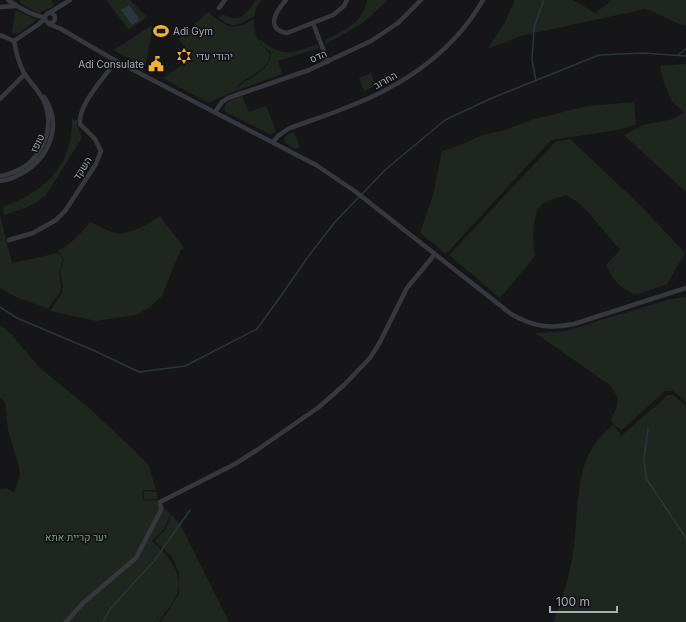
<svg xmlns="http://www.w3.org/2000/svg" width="686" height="622" font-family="Inter,Heebo,sans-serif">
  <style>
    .green { fill: #1e261f }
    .water { fill: #2c353c }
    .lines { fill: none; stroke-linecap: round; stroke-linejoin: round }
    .stream { stroke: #2c353c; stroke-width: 1.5 }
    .minor { stroke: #37383d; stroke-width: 4.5 }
    .labels { text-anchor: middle; stroke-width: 3; stroke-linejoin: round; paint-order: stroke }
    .poi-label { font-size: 10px; fill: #a8adb8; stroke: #111113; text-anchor: start }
    .street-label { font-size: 10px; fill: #a8adb8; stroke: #111113 }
    .park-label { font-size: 10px; fill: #7fa381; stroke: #111113 }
  </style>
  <rect width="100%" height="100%" fill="#161618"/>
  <g class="green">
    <polygon points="20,0 51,0 55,6 38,13 20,3"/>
    <polygon points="106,0 130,0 147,17 129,30"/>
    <path d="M256 0H262L257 6 254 16C239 25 232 30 218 17L223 14C240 25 246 13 256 0Z"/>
    <path d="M367 0H388L360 25 326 44 325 40C344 30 363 24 367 0Z"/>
    <path d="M515 0H573L595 13 612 0H686V26C671 22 659 13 645 9L521 36 487 49 505 22Z"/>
    <polygon points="15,11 18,11 36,19 34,22 17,34 12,33"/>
    <path d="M208 12C227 27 232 32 254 19 253 35 259 43 270 54 270 72 242 77 236 89 246 78 272 71 271 53L262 45 258 38C280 57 292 54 317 44L319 48 278 61 282 74 235 91 208 103 163 78 193 57 179 39Z"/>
    <polygon points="152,25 151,37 145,67 113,50 128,41"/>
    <polygon points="686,64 686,192 624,135 643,125 673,119 684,112 672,102 663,80 660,66"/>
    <polygon points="371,73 376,86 364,91 359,78"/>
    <polygon points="242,96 249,112 266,106 276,131 273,134 269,134 226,112 224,109 227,102"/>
    <polygon points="634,102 636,124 618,130 551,140 446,254 420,233 433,195 442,151 461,145 482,135 502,131 531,120 587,106"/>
    <path d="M72 119 77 120V125L82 138 46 195C35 206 19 210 4 215L3 207C44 192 73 166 72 119Z"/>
    <path d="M294 132 300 147 295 149C290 146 284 144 284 138L288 134Z"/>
    <path d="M570 139 640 205 685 253 667 284 636 295C618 287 615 282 606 265L620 250 588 212 579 203 566 195C559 198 548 200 542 204 531 213 533 243 535 256L500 298 449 255 555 142Z"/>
    <polygon points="0,215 12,263 58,253 63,258 59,273 61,286 60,292 48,309 16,297 0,288"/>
    <path d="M160 216 184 248 181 250 173 268 162 296 149 308 136 315 96 321 50 311 62 293 63 286 60 272 64 258 57 251C71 245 81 233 90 222 98 225 108 232 116 233 129 236 149 223 160 216Z"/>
    <path d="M686 297V402L673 391H665L622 430 614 425 621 436 668 395H671L672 394 686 406V622H553C563 597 571 572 574 545 578 516 576 478 590 452 596 441 605 432 614 424L610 420 616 410 618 398 610 385 535 333 567 331 604 319 671 299Z"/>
    <path d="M0 325 10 333 40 368 90 409 134 450 149 466 156 490H143L142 499 148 501 158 500 170 514 165 528 152 541C167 554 184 572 177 594 174 604 164 612 159 622H0V489L6 488 14 492 20 475 19 467 8 430 5 402 0 398Z"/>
    <polygon points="144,491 157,492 158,499 148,500 144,499"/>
    <polygon points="171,514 181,526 229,622 161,622 179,594 179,573 172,557 155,541 166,529"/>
  </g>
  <polygon class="water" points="129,5 140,20 132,25 121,10"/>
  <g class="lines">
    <g class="stream">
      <polyline points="678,55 686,49"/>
      <polyline points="536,81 532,60 534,27 544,0"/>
      <polyline points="362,194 385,170 445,120 492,98 599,55 643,53 686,56"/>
      <polyline points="0,307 17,318 95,351 139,372 185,366 257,329 283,293 307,258 335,222 359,197"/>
      <polyline points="648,429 644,458 646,478 686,538"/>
      <polyline points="103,622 110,609 154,561 190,510"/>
    </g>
    <g class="minor">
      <path d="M8 0C16 6 35 17 45 17"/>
      <path d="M286 0C277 10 264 29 287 33L333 15 344 6 347 0"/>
      <polyline points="0,7 16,6"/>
      <polyline points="219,8 225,0"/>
      <circle cx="50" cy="18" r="5"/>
      <polyline points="49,13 70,0"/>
      <polyline points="313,23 328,62"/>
      <path d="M49 24 61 29 116 61 316 165 356 192 511 314C534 327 549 329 574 324L686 288"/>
      <polyline points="0,35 14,41"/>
      <polyline points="14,41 39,24 44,19"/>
      <polyline points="0,99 25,74"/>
      <polyline points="215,112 222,102 228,98 309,70 371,41 398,23 421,0"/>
      <path d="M273 142 278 136 288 129C305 122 323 117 340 110 398 89 452 54 483 0"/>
      <path d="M0 176C16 173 29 166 38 153 51 135 52 111 39 93 34 85 27 79 23 71 18 62 16 51 14 41"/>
      <path d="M0 181C38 176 69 132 44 97"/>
      <path d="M9 240 33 233 56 220 65 211 96 164 101 151 95 139 80 124C77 106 106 75 116 61"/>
      <polyline points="66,622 83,603 136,558 161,510 160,502 235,464 257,450 319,407 344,385 370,358 380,342 407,288 435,254"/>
    </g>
  </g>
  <defs>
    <symbol id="stadium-bare" viewBox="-9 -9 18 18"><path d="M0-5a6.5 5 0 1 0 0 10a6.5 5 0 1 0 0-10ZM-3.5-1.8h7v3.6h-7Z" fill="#f2b134" stroke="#111113" stroke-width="2.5" paint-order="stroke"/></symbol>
    <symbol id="synagogue-bare" viewBox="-9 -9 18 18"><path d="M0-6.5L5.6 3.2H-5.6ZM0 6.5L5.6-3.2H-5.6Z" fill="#f2b134" stroke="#111113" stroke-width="2.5" paint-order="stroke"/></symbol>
    <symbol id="civic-bare" viewBox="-9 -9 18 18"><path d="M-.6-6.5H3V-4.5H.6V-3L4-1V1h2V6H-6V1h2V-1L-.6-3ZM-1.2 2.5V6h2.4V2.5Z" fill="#f2b134" stroke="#111113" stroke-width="2.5" paint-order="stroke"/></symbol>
  </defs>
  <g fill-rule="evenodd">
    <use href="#stadium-bare" x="150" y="20" width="22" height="22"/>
    <use href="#synagogue-bare" x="173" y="45" width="22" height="22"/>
    <use href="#civic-bare" x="145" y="53" width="22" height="22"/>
  </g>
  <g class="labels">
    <g class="poi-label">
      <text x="173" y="35">Adi Gym</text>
      <text x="196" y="60">יהודי עדי</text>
      <text x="144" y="68" text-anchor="end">Adi Consulate</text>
    </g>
    <g class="street-label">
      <text transform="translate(318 56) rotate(-23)" y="4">הדס</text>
      <text transform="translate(385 80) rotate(-29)" y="4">החרוב</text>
      <text transform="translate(37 143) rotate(-64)" y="4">טופז</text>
      <text transform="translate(82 168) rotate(-58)" y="4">השקד</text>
    </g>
    <g class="park-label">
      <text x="76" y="541">יער קריית אתא</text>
    </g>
  </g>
  <path d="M550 606v6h67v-6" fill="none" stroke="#a8adb8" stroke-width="2"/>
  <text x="556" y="606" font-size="12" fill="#a8adb8" stroke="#111113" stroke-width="3" paint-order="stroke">100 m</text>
</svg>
